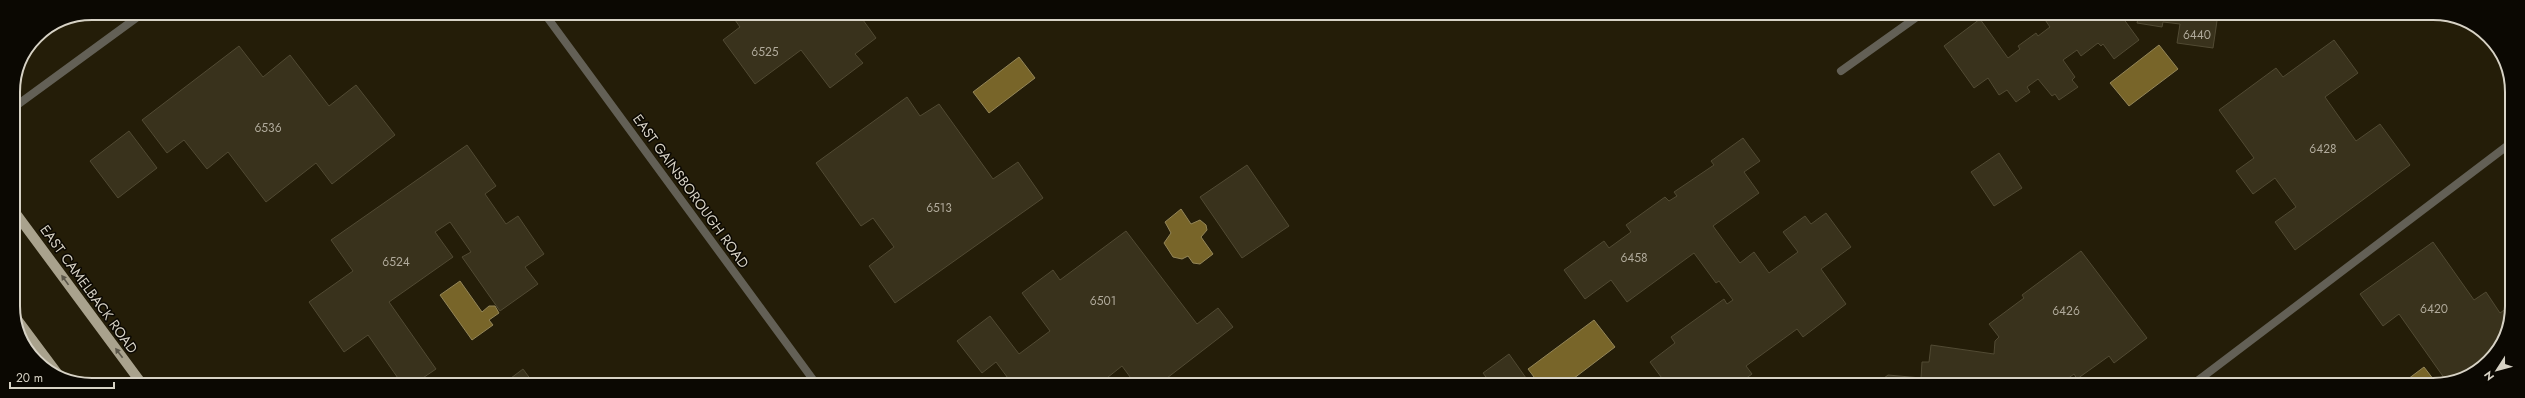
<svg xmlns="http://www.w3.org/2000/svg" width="2525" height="398" font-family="Jost,sans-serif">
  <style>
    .water { fill: #786529; stroke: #948658 }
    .building { fill: #39321c; stroke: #514a33 }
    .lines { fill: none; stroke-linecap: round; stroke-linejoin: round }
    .service { stroke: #636056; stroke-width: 8 }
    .minor { stroke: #636056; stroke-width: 8 }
    .primary { stroke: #a9a28d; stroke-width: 10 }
    .oneway { fill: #5a5548 }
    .labels { text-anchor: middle; stroke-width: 3; stroke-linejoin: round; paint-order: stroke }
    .number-label { font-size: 12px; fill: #b0aa9b }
    .street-label { font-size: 14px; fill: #d7d2c5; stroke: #0b0802 }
    .rim { fill: none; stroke: #d7d2c5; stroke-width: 2 }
  </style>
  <rect width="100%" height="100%" fill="#241d08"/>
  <g class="water">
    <polygon points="2159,45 2178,69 2129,106 2110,83"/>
    <polygon points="1019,57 1035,78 989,113 973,92"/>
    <polygon points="1181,209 1191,224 1200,220 1206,225 1207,230 1201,237 1213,254 1200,264 1193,263 1188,256 1182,259 1173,257 1164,243 1171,233 1165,222"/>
    <polygon points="460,281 482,312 489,306 495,306 499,313 489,320 493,325 472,340 440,295"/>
    <polygon points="1594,320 1615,347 1565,385 1540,385 1528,369"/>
    <polygon points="2424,367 2437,384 2406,385 2404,382"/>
  </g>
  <g class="building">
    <polygon points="730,13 873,13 863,20 876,38 855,54 863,63 830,88 801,50 755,84 723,40 740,27"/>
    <polygon points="2041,14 2120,14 2139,40 2114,59 2103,44 2101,46 2098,43 2081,56 2077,50 2063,60 2075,77 2072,80 2078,87 2059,100 2055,94 2052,96 2038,79 2027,87 2030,92 2016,102 2007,90 1999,95 1988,78 1974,88 1944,46 1980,19 2008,58 2020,49 2018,46 2036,33 2038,36 2050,27"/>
    <polygon points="2137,14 2218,14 2213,48 2177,43 2180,24 2163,22 2162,27 2137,23 2139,14"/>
    <polygon points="2334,40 2358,73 2325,97 2356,141 2380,124 2410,165 2295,250 2275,222 2296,207 2275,178 2253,194 2236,171 2254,158 2219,110 2276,68 2283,77"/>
    <polygon points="239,46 263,77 290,55 329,106 356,85 395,135 332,184 316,163 266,202 228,152 207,169 184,140 167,153 142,120"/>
    <polygon points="907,97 920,116 939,104 993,179 1018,162 1043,198 895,303 869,266 894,247 873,218 861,226 816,163"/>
    <polygon points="129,131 157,168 118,198 90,161"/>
    <polygon points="1743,138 1760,161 1744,172 1759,193 1713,226 1740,263 1754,252 1769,273 1798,252 1783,232 1805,216 1811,224 1826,213 1851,247 1821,269 1846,304 1803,337 1797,329 1746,366 1752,374 1737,385 1667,385 1650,362 1675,343 1671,337 1724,299 1727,304 1733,300 1719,281 1716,283 1694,253 1627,302 1611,280 1585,299 1564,270 1604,241 1609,248 1631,232 1626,225 1665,197 1669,201 1677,196 1674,192 1714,165 1711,161"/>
    <polygon points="467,145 496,186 485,194 506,224 518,216 544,254 525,267 538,284 500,311 462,257 471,252 450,222 435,232 453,257 389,302 436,369 414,384 402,384 368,335 344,352 309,302 353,271 331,240"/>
    <polygon points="1999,153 2022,188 1994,206 1971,172"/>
    <polygon points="1247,165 1289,226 1242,258 1200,197"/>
    <polygon points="1126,231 1197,324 1218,308 1233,327 1158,385 1136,385 1122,366 1098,385 1013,385 996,362 982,373 957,341 990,316 1019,354 1050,331 1022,293 1053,270 1060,280"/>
    <polygon points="2433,242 2474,300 2486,292 2500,313 2511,305 2511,316 2504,341 2485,365 2463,379 2447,382 2399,314 2383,326 2360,294"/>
    <polygon points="2081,251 2147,338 2114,363 2109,356 2077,379 2074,374 2059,385 1875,385 1888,375 1921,378 1922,362 1929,362 1931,345 1994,354 1995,341 1999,337 1989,324 2024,298 2022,295"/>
    <polygon points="1509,354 1531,385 1492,385 1483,373"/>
    <polygon points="523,369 534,384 503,384"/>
    <polygon points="567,379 571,384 560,384"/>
    <polygon points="1257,379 1262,385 1249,385"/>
  </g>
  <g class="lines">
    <g class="service">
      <polyline points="1841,71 1921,14"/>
      <polyline points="2192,385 2511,143"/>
    </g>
    <g class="minor">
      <polyline points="544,13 817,385"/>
      <polyline points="13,108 143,13"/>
    </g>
    <g class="primary">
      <polyline points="14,211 142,384"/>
      <polyline points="16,318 57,373"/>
    </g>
  </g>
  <defs><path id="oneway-solid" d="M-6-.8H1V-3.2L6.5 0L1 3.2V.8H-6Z"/></defs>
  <g class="oneway">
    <use href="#oneway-solid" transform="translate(65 280) rotate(-126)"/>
    <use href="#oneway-solid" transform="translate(119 353) rotate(-127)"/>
  </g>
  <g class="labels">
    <g class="number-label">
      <text x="2197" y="39">6440</text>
      <text x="765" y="56">6525</text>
      <text x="268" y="132">6536</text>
      <text x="2323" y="153">6428</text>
      <text x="939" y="212">6513</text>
      <text x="1634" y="262">6458</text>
      <text x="396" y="266">6524</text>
      <text x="1103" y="305">6501</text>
      <text x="2434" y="313">6420</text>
      <text x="2066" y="315">6426</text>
    </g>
    <g class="street-label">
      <text transform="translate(691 191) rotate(54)" y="5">EAST GAINSBOROUGH ROAD</text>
      <text transform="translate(89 289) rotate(54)" y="5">EAST CAMELBACK ROAD</text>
    </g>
  </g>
  <path d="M0 0H2525V398H0ZM92 20H2433A72 72 0 0 1 2505 92V306A72 72 0 0 1 2433 378H92A72 72 0 0 1 20 306V92A72 72 0 0 1 92 20Z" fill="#0b0802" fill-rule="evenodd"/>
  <path class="rim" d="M92 20H2433A72 72 0 0 1 2505 92V306A72 72 0 0 1 2433 378H92A72 72 0 0 1 20 306V92A72 72 0 0 1 92 20Z"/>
  <g transform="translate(2497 370) rotate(234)" stroke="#0b0802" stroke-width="3" paint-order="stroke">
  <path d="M0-3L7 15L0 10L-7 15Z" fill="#d7d2c5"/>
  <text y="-6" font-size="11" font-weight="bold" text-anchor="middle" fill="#d7d2c5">N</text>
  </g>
  <path d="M10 382v6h104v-6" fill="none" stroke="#d7d2c5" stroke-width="2"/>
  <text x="16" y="382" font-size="12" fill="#d7d2c5" stroke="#0b0802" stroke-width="3" paint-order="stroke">20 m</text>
</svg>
